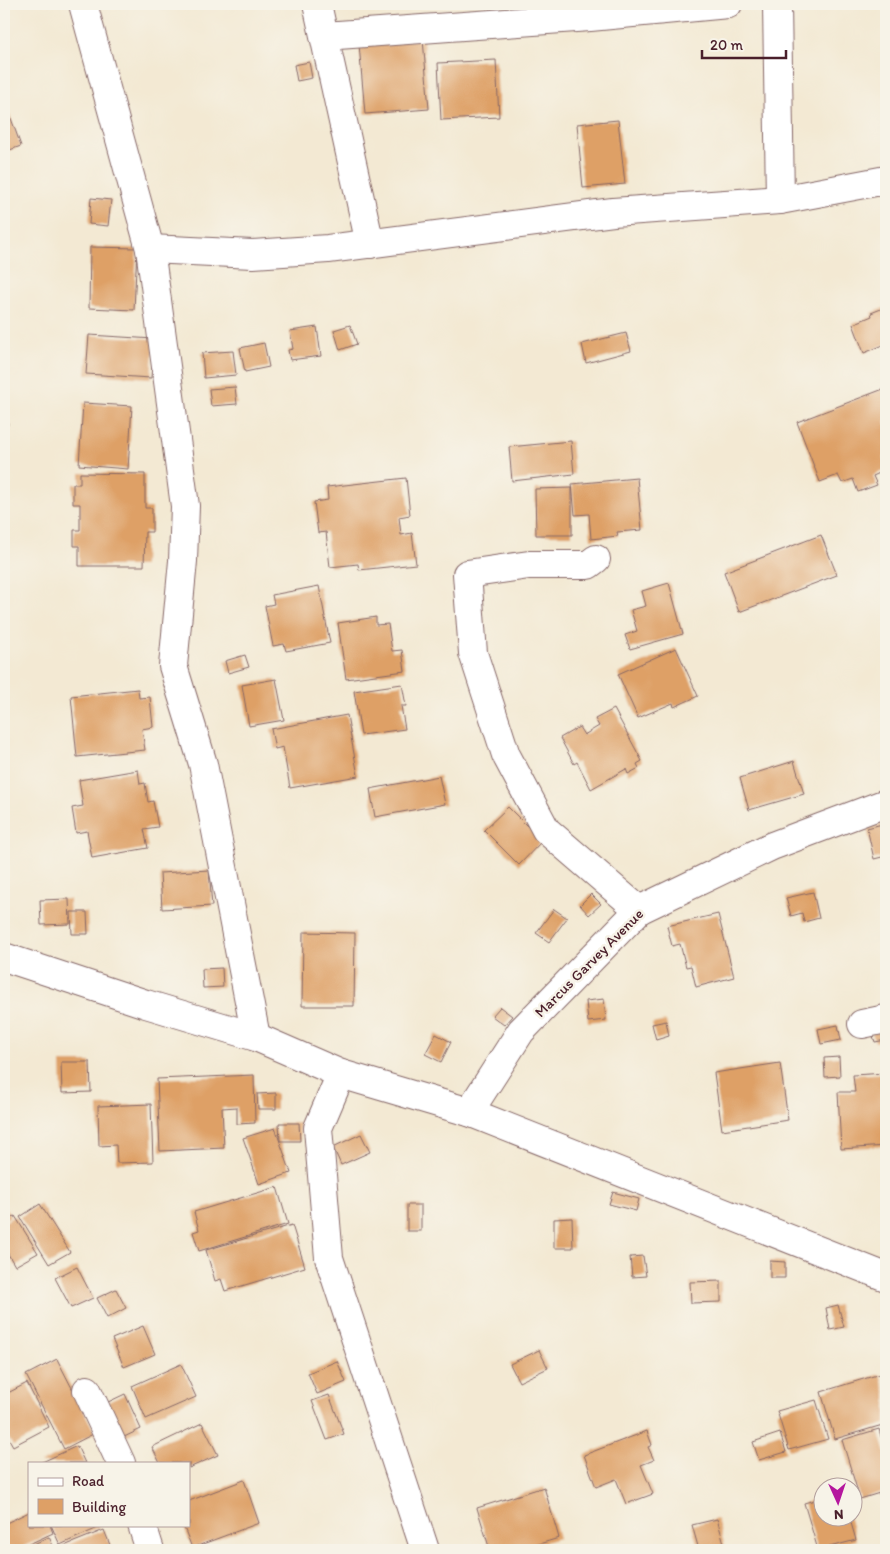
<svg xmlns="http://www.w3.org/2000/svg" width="890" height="1554" font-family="Itim,sans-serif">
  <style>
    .building { fill: #dea066 }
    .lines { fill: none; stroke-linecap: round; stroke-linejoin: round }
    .minor-casing { stroke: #856666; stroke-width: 30 }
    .minor { stroke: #fff; stroke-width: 28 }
    .labels { text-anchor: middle; stroke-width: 5; stroke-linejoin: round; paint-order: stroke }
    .street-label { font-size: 15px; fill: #4a1f2b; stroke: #f7f3e8 }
  </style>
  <rect width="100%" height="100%" fill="#f7f3e8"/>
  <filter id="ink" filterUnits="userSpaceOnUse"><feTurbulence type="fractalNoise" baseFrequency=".02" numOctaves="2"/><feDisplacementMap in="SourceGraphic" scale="10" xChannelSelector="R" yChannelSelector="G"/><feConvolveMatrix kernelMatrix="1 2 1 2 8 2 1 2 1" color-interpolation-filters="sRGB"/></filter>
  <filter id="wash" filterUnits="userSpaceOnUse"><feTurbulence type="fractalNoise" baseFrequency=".0096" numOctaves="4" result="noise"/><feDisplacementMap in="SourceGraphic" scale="20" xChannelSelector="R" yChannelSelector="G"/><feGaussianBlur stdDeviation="1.12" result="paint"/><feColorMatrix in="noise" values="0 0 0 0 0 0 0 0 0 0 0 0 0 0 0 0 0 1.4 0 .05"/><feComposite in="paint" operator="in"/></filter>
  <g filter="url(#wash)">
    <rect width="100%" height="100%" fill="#f3e9d3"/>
    <g id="blocks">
      <g class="building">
        <polygon points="423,39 429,109 365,114 359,44"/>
        <polygon points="496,60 499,117 441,120 438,63"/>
        <polygon points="309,62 312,78 297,81 294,65"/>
        <polygon points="4,99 21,146 4,152"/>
        <polygon points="618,120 625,184 583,188 577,124"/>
        <polygon points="91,198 111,200 108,226 89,224"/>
        <polygon points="90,247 137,248 134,310 89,308"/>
        <polygon points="886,307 886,344 864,353 853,324 872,316 871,313"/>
        <polygon points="350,325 357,344 340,350 334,330"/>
        <polygon points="317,327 321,356 290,360 288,350 293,349 290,331"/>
        <polygon points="626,333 631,351 586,363 582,344"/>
        <polygon points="89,335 154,339 151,378 86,374"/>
        <polygon points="264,343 269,367 245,372 240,348"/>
        <polygon points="233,351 236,375 204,378 202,353"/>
        <polygon points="235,387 237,404 211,406 209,389"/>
        <polygon points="886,388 886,456 884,457 886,470 873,476 877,485 858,492 853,479 842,483 838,475 820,482 797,422"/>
        <polygon points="4,401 5,401 8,425 4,425"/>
        <polygon points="83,403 132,406 128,469 79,465"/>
        <polygon points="571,441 574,474 512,481 509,447"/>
        <polygon points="80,473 145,474 145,508 152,508 152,532 145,532 144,566 79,566 79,546 74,546 74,530 80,530 80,504 73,504 73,484 80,484"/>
        <polygon points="406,478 410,515 399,517 401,535 412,533 416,564 359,570 358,564 330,567 326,532 318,533 314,502 328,500 327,487"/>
        <polygon points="637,478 642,530 617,532 618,536 591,539 589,514 575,515 572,484"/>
        <polygon points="572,488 572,535 536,535 535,489"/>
        <polygon points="821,535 837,575 739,612 724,572"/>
        <polygon points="669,583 683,634 630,649 625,635 637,631 631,610 646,606 642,591"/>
        <polygon points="319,586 330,643 286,651 284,644 273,646 265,606 274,604 272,595"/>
        <polygon points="376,617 376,625 388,624 392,651 402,650 405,671 346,679 338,623"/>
        <polygon points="676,648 698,696 674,707 673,703 638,718 618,674"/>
        <polygon points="245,655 249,667 228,673 225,661"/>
        <polygon points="276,679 284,720 249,726 242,685"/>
        <polygon points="402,684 406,706 401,706 405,729 361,735 354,691"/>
        <polygon points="138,689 139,698 150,697 153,727 142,729 145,750 77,757 71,696"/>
        <polygon points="614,709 642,761 637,764 639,768 628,774 626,769 591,789 577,762 574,764 560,738 579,727 584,735 599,726 595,719"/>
        <polygon points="347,715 358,776 290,788 283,747 275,749 271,729"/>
        <polygon points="794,761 804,794 749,810 740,778"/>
        <polygon points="138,770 140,784 145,783 148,802 153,801 158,827 144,829 148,848 92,858 87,831 76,833 72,808 83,806 79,780"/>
        <polygon points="439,776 445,804 375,817 370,789"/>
        <polygon points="508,807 542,841 519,865 484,830"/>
        <polygon points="886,823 886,856 874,859 867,828"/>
        <polygon points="209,870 212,906 162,909 160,873"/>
        <polygon points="813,892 819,918 804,922 802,913 791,916 786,898"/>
        <polygon points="591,894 601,904 589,915 580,905"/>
        <polygon points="69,899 70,924 41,925 40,900"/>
        <polygon points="554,909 567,918 549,942 536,933"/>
        <polygon points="71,912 87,912 88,934 72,934"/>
        <polygon points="718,914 734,977 696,987 691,966 686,967 680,944 672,946 667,926"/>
        <polygon points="303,932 355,933 354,1006 302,1006"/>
        <polygon points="222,968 223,987 203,988 202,969"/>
        <polygon points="604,999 606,1020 588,1022 586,1001"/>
        <polygon points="500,1007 512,1016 504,1025 492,1016"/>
        <polygon points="666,1021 669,1036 656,1040 652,1024"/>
        <polygon points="838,1025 841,1040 821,1044 818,1029"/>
        <polygon points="886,1031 886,1040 875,1042 872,1033"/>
        <polygon points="436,1034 451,1042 441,1062 425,1054"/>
        <polygon points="839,1057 840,1076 825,1077 824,1058"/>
        <polygon points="61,1062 90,1062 91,1092 62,1093"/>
        <polygon points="780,1063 788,1120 722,1130 714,1073"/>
        <polygon points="886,1073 886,1146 841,1149 838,1092 855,1092 853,1075"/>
        <polygon points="254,1075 255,1123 237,1124 237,1107 222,1108 224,1148 160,1151 157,1079"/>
        <polygon points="276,1093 276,1109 258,1109 257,1094"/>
        <polygon points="151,1104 153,1162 117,1163 116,1145 99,1146 98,1106"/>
        <polygon points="279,1123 299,1123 300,1141 280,1141"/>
        <polygon points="275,1128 291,1173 259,1184 243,1138"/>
        <polygon points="361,1134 370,1152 341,1165 333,1147"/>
        <polygon points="277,1187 288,1224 199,1251 193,1232 199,1230 194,1212"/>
        <polygon points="613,1192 639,1199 636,1211 609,1204"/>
        <polygon points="40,1204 70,1252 49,1264 20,1217"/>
        <polygon points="4,1205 10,1216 4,1220"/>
        <rect x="407" y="1205" width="14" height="26"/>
        <polygon points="15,1216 38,1253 15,1266 4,1247 4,1222"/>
        <polygon points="572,1218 573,1248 554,1248 554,1219"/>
        <polygon points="292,1225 305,1267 225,1291 221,1279 215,1281 206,1250"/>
        <polygon points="643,1256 646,1276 632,1277 630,1257"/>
        <polygon points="770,1261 785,1262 785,1278 770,1278"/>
        <polygon points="77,1267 93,1298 71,1308 55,1278"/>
        <polygon points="721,1281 721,1302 691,1303 690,1282"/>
        <polygon points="116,1289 126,1308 107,1318 97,1298"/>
        <polygon points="838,1305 844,1327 830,1330 826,1308"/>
        <polygon points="143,1326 155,1354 124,1367 112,1339"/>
        <polygon points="539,1350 548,1368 519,1382 510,1364"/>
        <polygon points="57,1359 95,1433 64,1449 26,1375"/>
        <polygon points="337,1361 346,1382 317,1394 308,1373"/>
        <polygon points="181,1364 196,1397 146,1419 132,1386"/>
        <polygon points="880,1374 886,1394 886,1424 835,1439 821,1392"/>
        <polygon points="27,1383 49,1427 13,1446 6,1434 4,1435 4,1395"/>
        <polygon points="125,1394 141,1429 122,1438 106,1403"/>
        <polygon points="329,1395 344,1434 327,1440 312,1401"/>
        <polygon points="816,1400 828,1439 789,1450 777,1411"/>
        <polygon points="202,1423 218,1455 189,1468 189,1463 160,1463 152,1447"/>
        <polygon points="879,1429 886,1454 886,1491 860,1499 842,1440"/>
        <polygon points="647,1431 652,1445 648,1447 654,1460 641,1465 653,1494 626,1504 616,1479 596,1487 584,1455"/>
        <polygon points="780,1433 786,1452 759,1460 753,1442"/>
        <polygon points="77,1446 85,1463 40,1463"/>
        <polygon points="244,1480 259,1523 192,1548 183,1525 189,1525 189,1501"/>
        <polygon points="544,1487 559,1538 519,1550 490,1550 477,1508"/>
        <polygon points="822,1498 822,1516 849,1516 856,1540 818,1550 804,1503"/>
        <polygon points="29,1512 29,1525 50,1525 53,1533 16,1550 8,1550 4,1540 4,1524"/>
        <polygon points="717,1519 726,1550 699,1550 692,1525"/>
        <polygon points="51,1525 99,1525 100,1527 60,1545"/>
        <polygon points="104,1530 112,1550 60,1550 59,1548"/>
        <polygon points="49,1537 55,1550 21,1550"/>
      </g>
    </g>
  </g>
  <g filter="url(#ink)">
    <use href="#blocks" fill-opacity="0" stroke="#856666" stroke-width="1"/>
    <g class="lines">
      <defs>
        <g id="minor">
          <polyline points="83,4 150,249 185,506 183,561 173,666 203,764 256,1037"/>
          <polyline points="317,4 370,244"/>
          <polyline points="777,4 780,200"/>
          <polyline points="324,36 590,17 728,4"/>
          <polyline points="150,249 253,254 328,249 613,212 780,200 886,180"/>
          <polyline points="596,559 588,565 529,565 467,574 473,653 506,755 546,830 639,910"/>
          <polyline points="4,957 146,1004 256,1037 341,1074 469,1112 886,1277"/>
          <polyline points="862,1024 886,1019"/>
          <polyline points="341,1074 318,1128 329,1258 425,1550"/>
          <polyline points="469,1112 521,1031 639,910 772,846 886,803"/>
          <polyline points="87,1390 121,1463"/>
          <polyline points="142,1525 150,1550"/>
        </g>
      </defs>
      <use href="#minor" class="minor-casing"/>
      <use href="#minor" class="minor"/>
    </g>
  </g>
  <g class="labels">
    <g class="street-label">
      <text transform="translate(589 963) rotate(-45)" y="5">Marcus Garvey Avenue</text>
    </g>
  </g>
  <rect width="890" height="1554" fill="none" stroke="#f7f3e8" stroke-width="20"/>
  <rect x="28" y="1462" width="162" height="65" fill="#f7f3e8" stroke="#b29e9c"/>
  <rect x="38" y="1478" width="25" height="8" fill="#ffffff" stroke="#b29e9c"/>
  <text x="72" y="1486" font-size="15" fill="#4a1f2b">Road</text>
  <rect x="38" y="1499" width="25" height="15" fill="#dea066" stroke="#b29e9c"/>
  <text x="72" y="1512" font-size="15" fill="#4a1f2b">Building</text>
  <g transform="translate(838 1502) rotate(177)"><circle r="24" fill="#f7f3e8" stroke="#b29e9c"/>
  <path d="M0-4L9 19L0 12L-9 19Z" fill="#b5179e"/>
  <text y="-8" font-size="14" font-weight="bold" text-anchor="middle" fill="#4a1f2b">N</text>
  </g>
  <path d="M702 50v8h84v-8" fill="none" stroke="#4a1f2b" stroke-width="2.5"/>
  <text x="710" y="50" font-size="15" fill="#4a1f2b" stroke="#f7f3e8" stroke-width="4" paint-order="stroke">20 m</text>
</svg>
